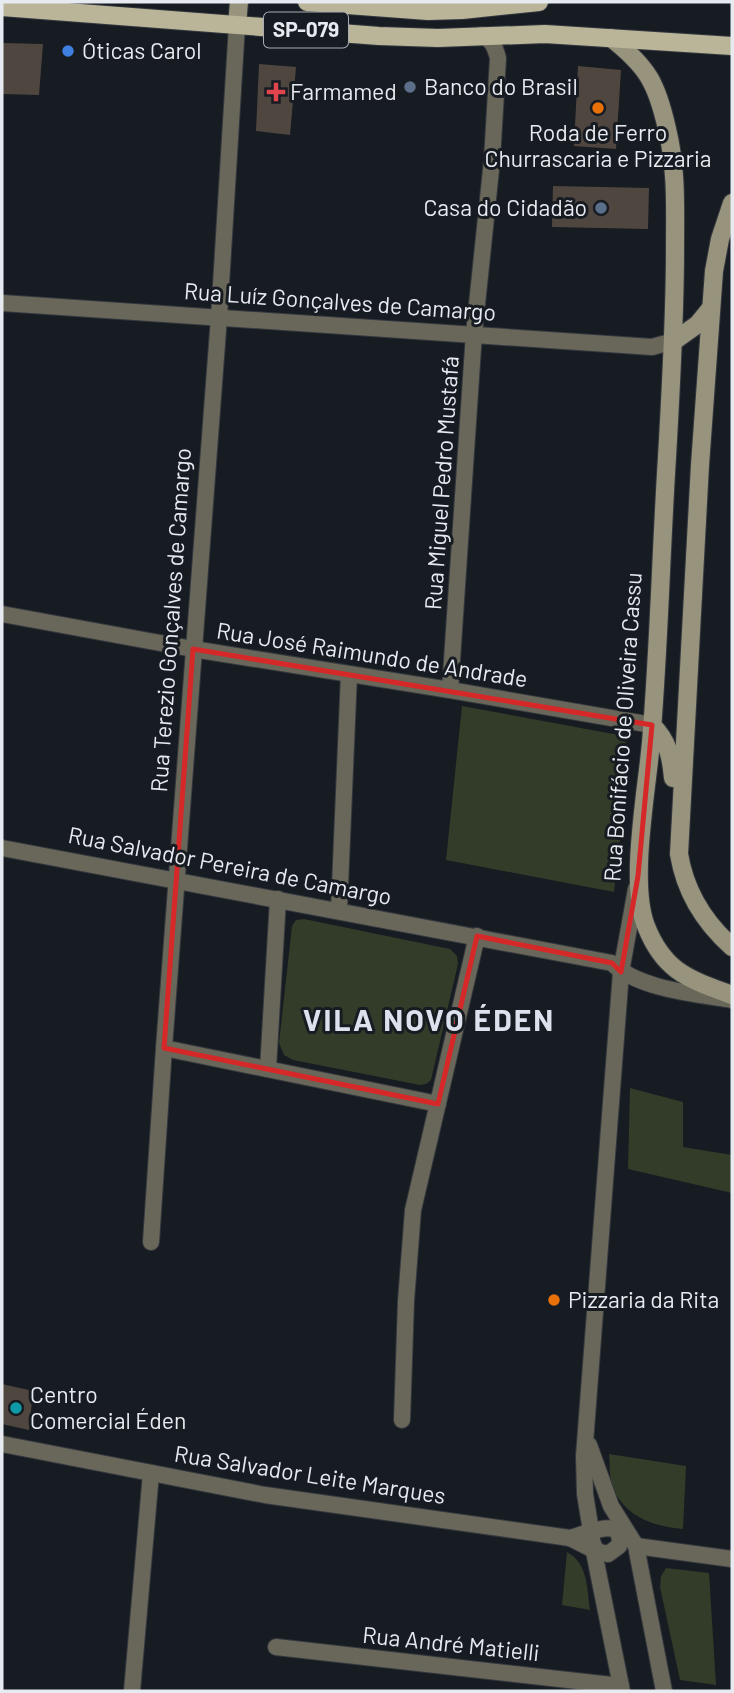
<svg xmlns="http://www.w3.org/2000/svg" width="734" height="1693" font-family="Barlow,sans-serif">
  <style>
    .green { fill: #323c29 }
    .building { fill: #504640 }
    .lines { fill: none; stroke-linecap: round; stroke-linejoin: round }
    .street-casing { stroke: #34383f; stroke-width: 18 }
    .secondary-casing { stroke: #34383f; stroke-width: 20 }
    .primary-casing { stroke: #34383f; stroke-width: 20 }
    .street { stroke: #696759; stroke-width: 16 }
    .secondary { stroke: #97937d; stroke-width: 18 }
    .primary { stroke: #bab599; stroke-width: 18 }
    .marked { fill: none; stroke: #d62828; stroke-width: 5; stroke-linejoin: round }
    .shop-dot { fill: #3f7fe0; stroke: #171b22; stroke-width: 2.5 }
    .service-dot { fill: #5c6f8a; stroke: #171b22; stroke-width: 2.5 }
    .health-dot { fill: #e0444e; stroke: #171b22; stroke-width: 2.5 }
    .food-dot { fill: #e8710a; stroke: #171b22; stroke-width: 2.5 }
    .culture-dot { fill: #0f9aa8; stroke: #171b22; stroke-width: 2.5 }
    .labels { text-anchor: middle; stroke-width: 6; stroke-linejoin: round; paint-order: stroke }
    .shield { fill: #171b22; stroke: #a9acb2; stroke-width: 2 }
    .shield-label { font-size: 21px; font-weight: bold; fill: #e7eaf0 }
    .poi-label { font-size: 23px; fill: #e7eaf0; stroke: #171b22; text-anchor: start }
    .street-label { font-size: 23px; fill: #e7eaf0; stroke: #171b22 }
    .district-label { font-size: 30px; font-weight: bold; letter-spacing: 2px; fill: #dce2ed; stroke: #171b22 }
  </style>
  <rect width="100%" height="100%" fill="#171b22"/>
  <g class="green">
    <polygon points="462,706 619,735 631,748 614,892 446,860"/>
    <polygon points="304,919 450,949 457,956 458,964 431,1080 426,1084 420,1085 293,1060 284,1055 279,1043 292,926 296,920"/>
    <polygon points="630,1088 683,1102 683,1147 732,1155 732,1193 628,1169"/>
    <path d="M609 1454 686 1466 683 1529C655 1527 625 1517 613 1488 609 1479 610 1464 609 1454Z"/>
    <path d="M567 1552C588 1563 587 1589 590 1610L562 1605Z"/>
    <polygon points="666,1568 709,1573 716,1685 680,1680 660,1587 661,1576"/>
  </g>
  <g class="building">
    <polygon points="2,43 43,44 39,95 2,94"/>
    <polygon points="259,64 296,67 290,135 256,131"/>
    <polygon points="578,66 621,70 616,149 574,146"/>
    <polygon points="553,186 649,188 648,229 552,227"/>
    <polygon points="2,1384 33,1391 29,1430 2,1424"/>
  </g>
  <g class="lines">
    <defs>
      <g id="street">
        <polyline points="2,303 652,347 674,341"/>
        <polyline points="2,614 193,649 450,690 652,725"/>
        <path d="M450 690 474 333 492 160 498 58C495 47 492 39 481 35"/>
        <path d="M2 848 612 963C638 989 696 994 732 1000"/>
        <polyline points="339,910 349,674"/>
        <polyline points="164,1048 438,1104"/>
        <polyline points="268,1069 278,899"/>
        <polyline points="151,1242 164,1048 219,317 237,25"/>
        <polyline points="402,1420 406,1301 413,1210 477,936"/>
        <polyline points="2,1444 265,1495 570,1538"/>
        <polyline points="589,1445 611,1506 636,1546 664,1691"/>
        <polyline points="592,1537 585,1494 584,1456 621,972 636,889"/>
        <path d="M592 1541 596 1551 608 1554 619 1546C625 1514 586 1534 570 1538L596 1551"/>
        <polyline points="636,1546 732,1559"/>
        <polyline points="593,1547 622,1691"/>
        <polyline points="276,1647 621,1686"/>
        <polyline points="132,1691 151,1473"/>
      </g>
      <g id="secondary">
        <polyline points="237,25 239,2"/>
        <path d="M611 38C648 67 657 84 667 129 677 169 675 210 675 250 675 319 671 388 667 457 661 551 659 647 651 742 647 790 629 883 646 926 664 972 689 979 732 995"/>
        <path d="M732 203 720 239 714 271 700 465 679 854C685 891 704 922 732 947"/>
        <polyline points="674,341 698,324 711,308"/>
        <path d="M652 725C668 741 671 756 673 778"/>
      </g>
      <g id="primary">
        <polyline points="307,2 428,11 462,10 539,2"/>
        <polyline points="2,7 379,36 438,38 545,34 732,46"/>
      </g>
    </defs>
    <use href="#street" class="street-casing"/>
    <use href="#secondary" class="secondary-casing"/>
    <use href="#primary" class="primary-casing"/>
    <use href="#street" class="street"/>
    <use href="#secondary" class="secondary"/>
    <use href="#primary" class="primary"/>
  </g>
  <path class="marked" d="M193 649 652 725 638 876 621 972 612 963 477 936 438 1104 164 1048Z"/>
  <circle class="shop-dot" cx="68" cy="51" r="7"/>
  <g class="service-dot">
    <circle cx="410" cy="87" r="7"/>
    <circle cx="601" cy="208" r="7"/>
  </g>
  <path class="health-dot" d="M272.5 81.5h7v7h7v7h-7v7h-7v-7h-7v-7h7z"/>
  <g class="food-dot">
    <circle cx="598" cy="108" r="7"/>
    <circle cx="554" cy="1300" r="7"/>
  </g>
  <circle class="culture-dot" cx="16" cy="1408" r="7"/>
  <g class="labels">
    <rect class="shield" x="264" y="12.5" width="84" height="35" rx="5"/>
    <g class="shield-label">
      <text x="306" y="37">SP-079</text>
    </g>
    <g class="poi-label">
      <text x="82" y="59">Óticas Carol</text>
      <text x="424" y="95">Banco do Brasil</text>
      <text x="290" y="100">Farmamed</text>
      <text x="598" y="141" text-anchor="middle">Roda de Ferro<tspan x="598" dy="26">Churrascaria e Pizzaria</tspan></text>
      <text x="587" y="216" text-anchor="end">Casa do Cidadão</text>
      <text x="568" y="1308">Pizzaria da Rita</text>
      <text x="30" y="1403">Centro<tspan x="30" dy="26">Comercial Éden</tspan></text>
    </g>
    <g class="street-label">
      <text transform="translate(340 302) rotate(4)" y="8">Rua Luíz Gonçalves de Camargo</text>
      <text transform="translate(442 483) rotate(-86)" y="8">Rua Miguel Pedro Mustafá</text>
      <text transform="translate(171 620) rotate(-86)" y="8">Rua Terezio Gonçalves de Camargo</text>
      <text transform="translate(372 655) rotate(9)" y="8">Rua José Raimundo de Andrade</text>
      <text transform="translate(623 727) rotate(-86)" y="8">Rua Bonifácio de Oliveira Cassu</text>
      <text transform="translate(230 866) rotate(11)" y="8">Rua Salvador Pereira de Camargo</text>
      <text transform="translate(310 1475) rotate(9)" y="8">Rua Salvador Leite Marques</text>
      <text transform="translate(451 1644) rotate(6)" y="8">Rua André Matielli</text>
    </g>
    <g class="district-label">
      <text x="429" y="1031">VILA NOVO ÉDEN</text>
    </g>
  </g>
  <rect width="734" height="1693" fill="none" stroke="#e7eaf0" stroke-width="7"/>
</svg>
